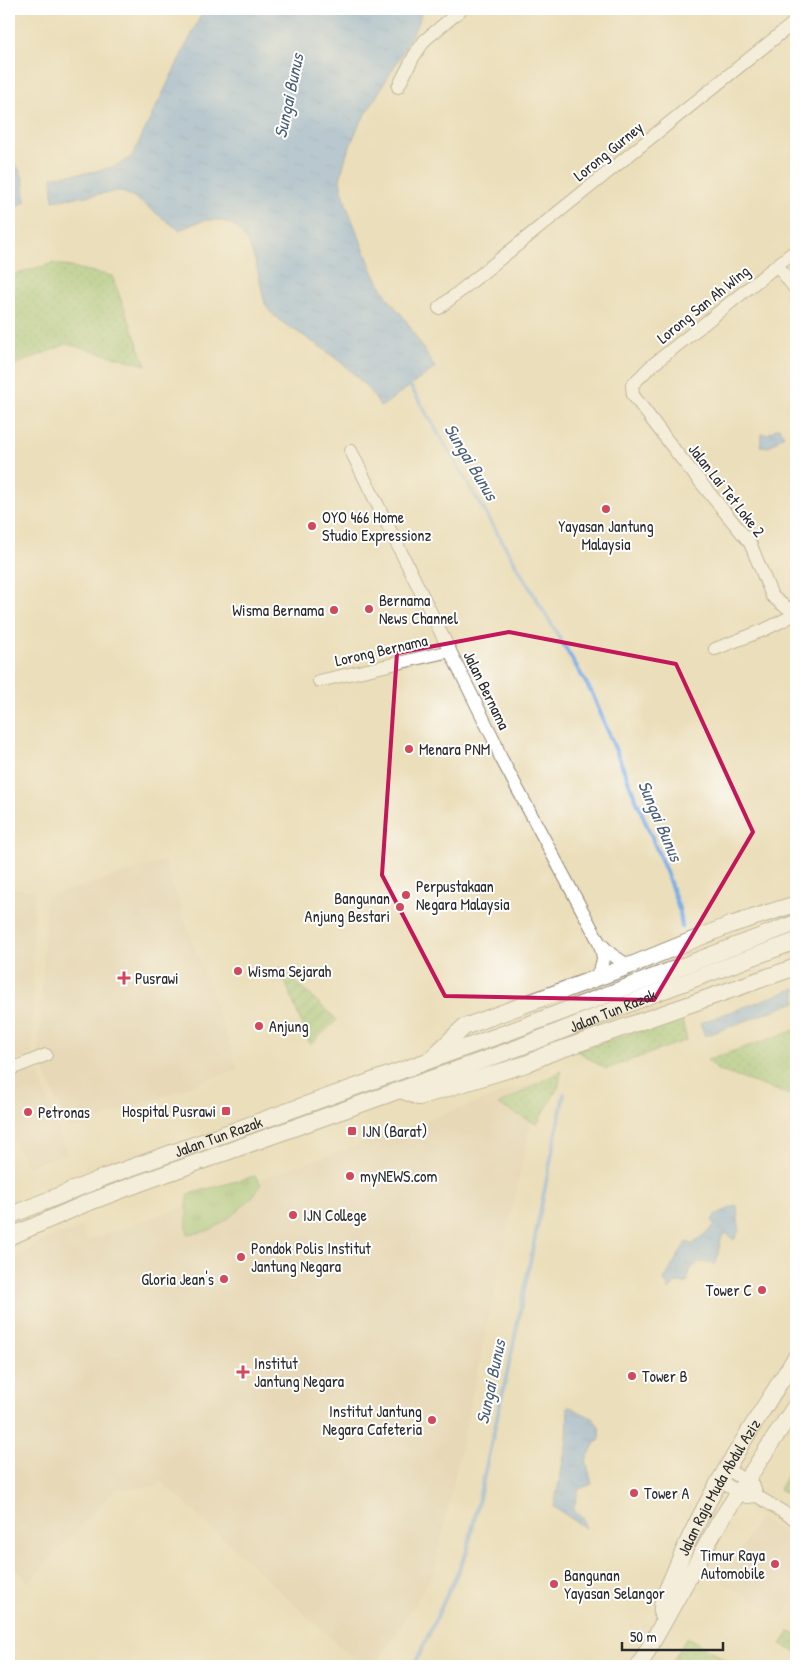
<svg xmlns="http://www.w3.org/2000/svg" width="805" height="1675" font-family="'Patrick Hand',sans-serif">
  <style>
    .built { fill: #e2d1b4 }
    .grass { fill: url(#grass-dots); stroke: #607951 }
    .park { fill: url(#park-tufts); stroke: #607951 }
    .garden { fill: url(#garden-furrows); stroke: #607951 }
    .water { fill: url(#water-ripples); stroke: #536c89 }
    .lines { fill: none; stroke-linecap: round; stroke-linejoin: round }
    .stream { stroke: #7bade7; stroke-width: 4 }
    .minor-casing { stroke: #8b8472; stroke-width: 14 }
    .major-casing { stroke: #8b8472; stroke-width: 18 }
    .minor { stroke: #fff; stroke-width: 12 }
    .major { stroke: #fff; stroke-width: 16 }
    .marked { fill: none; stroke: #c2185b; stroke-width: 4; stroke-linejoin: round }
    .poi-dot { fill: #d1495b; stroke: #fff; stroke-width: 2 }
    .labels { text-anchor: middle; stroke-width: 4; stroke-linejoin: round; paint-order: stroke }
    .street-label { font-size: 16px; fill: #2b2b2b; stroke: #fff }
    .poi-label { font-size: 16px; fill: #2b2b2b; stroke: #fff; text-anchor: start }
    .water-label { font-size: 18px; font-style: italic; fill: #4b5f76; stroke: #fff }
  </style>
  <defs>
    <pattern id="grass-dots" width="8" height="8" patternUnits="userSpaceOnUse" patternTransform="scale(1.25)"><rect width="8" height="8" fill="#94c777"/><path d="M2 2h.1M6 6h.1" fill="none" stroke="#79a262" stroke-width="1.8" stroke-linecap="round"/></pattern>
    <pattern id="park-tufts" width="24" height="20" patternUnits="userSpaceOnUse" patternTransform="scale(1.25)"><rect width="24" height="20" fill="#94c777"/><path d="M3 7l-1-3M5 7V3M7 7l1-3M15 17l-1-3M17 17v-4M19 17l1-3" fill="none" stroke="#79a262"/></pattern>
    <pattern id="garden-furrows" width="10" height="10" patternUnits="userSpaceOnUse" patternTransform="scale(1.25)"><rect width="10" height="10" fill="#94c777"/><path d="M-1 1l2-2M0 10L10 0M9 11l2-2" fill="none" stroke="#79a262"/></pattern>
    <pattern id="water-ripples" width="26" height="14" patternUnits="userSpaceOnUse" patternTransform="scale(1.25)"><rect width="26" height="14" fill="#7bade7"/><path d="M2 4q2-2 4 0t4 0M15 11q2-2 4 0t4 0" fill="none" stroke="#658dbb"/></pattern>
  </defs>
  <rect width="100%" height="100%" fill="#fff"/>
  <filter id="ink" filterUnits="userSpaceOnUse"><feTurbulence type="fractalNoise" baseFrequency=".02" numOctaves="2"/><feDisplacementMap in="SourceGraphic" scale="10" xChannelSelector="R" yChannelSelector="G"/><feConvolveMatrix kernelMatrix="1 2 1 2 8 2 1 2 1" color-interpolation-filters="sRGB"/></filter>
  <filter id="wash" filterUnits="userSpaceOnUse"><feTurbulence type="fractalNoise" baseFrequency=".0096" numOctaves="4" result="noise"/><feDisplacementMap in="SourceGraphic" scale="20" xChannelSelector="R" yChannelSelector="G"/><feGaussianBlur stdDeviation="1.12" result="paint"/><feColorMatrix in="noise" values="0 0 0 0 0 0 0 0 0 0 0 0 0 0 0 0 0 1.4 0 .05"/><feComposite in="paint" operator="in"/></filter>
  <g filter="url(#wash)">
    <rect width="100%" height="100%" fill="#ebdeba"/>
    <g class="built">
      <polygon points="164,861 238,1069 69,1130 39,1058 46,897"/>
      <polygon points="9,888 34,891 32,1054 9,1064"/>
      <polygon points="29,1073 39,1075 67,1154 27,1166 9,1133 9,1083"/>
      <polygon points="540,1080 434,1573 375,1666 361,1666 162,1482 156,1487 115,1489 29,1582 9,1563 9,1263 42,1241 82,1227 87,1241"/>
      <polygon points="759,1518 796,1539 796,1595 783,1618 722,1582"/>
    </g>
    <g class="grass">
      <polygon points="53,263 112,276 146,365 67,344 9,367 9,276"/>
      <polygon points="681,1017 687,1040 606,1069 577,1051"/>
      <polygon points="796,1030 796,1097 717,1070 707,1060"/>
      <polygon points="561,1071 559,1086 537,1124 498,1105"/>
      <polygon points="792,1467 796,1469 796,1488 791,1496 779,1489"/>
      <polygon points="789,1631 796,1635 796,1652 781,1645"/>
      <polygon points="687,1637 737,1666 670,1666"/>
    </g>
    <path class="park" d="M255 1176 258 1179 261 1185C254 1199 222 1226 207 1231 201 1233 193 1233 187 1234V1203L189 1194Z"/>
    <polygon class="garden" points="279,966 337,1020 310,1045"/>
    <g class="water">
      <path d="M204 9H422L419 22 396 64 358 127 346 156 340 180 347 207 374 274 388 298 405 319 435 368 381 407C365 380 336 357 310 340 295 329 274 321 265 304 257 272 253 216 208 220 198 221 188 227 179 230L134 197 119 191 53 201 52 177C76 173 113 173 132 156Z"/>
      <path d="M9 160C24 168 25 186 25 202L9 211Z"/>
      <polygon points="779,427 784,435 769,447 760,446 762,434 768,434"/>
      <polygon points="796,988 796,1002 705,1036 700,1023"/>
      <polygon points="737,1205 739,1231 734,1240 726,1233 721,1239 716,1264 699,1262 690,1270 687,1283 675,1283 669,1290 664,1280 686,1242 693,1244 715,1225 712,1221 715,1215"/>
      <polygon points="568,1406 592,1418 599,1426 600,1440 595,1443 586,1460 592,1484 579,1489 573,1510 583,1517 585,1528 554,1507 567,1441"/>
    </g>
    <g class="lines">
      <g class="stream">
        <polyline points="408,382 592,693 667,874 680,912 682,927"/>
        <polyline points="414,1666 467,1552 513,1346 564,1094"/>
      </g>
    </g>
  </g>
  <g filter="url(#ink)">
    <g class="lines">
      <defs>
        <g id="minor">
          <polyline points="398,87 414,56 425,40 462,9"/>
          <polyline points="796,250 650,367 632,385 633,395 680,457 750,543 772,596 784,606 796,611"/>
          <polyline points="777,265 796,290"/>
          <polyline points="439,308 796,21"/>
          <path d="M351 451 495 742 500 756 598 940C605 958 605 963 594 979"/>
          <polyline points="715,649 764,630 796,614"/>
          <polyline points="319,681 450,651"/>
          <polyline points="601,944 611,954 629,966"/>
          <polyline points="9,1070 46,1055"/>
          <polyline points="727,1469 754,1486 757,1496"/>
          <polyline points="720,1481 747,1497 757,1496 796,1520"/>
        </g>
        <g id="major">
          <polyline points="434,1056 464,1027 629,966 730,925 796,904"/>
          <polyline points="401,1090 419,1097 526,1064 548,1054 796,967"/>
          <path id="s1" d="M9 1216 105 1177 514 1030 796 923"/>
          <path id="s2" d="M9 1237 87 1203 140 1183 520 1047 656 993 796 941"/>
          <path id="s3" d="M662 1615C660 1602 668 1588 673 1576 704 1498 752 1427 796 1357"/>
          <polyline points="639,1666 720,1521 796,1405"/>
        </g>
      </defs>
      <use href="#minor" class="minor-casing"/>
      <use href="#major" class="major-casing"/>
      <use href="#minor" class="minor"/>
      <use href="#major" class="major"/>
    </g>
  </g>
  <path d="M0 0H805V1675H0ZM509 632 676 664 753 832 654 1000 445 996 382 875 397 653Z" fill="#ebdeba" fill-opacity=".55" fill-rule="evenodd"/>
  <path class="marked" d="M509 632 676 664 753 832 654 1000 445 996 382 875 397 653Z"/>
  <g class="poi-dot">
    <circle cx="606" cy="509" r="5"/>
    <circle cx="312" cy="526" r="5"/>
    <circle cx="369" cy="609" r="5"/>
    <circle cx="334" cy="610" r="5"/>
    <circle cx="409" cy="749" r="5"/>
    <circle cx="406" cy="895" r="5"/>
    <circle cx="400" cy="907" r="5"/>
    <circle cx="238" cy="971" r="5"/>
    <path d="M121.5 970.5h5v5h5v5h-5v5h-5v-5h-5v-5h5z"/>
    <circle cx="259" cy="1026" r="5"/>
    <rect x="221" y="1106" width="10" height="10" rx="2.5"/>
    <circle cx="28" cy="1112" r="5"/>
    <rect x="347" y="1126" width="10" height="10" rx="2.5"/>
    <circle cx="350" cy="1176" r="5"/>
    <circle cx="293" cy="1215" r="5"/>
    <circle cx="241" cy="1257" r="5"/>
    <circle cx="224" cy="1279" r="5"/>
    <circle cx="762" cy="1290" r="5"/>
    <path d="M240.5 1364.5h5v5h5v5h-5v5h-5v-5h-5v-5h5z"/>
    <circle cx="632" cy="1376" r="5"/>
    <circle cx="432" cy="1420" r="5"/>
    <circle cx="634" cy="1493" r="5"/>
    <circle cx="775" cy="1564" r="5"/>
    <circle cx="554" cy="1584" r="5"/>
  </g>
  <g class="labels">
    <g class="street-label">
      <text transform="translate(608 151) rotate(-39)" y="6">Lorong Gurney</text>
      <text transform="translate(703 304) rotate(-39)" y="6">Lorong San Ah Wing</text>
      <text transform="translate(727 490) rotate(52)" y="6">Jalan Lai Tet Loke 2</text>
      <text transform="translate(381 650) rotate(-13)" y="6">Lorong Bernama</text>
      <text transform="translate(487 690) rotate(64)" y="6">Jalan Bernama</text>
      <text dy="6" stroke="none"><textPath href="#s2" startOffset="645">Jalan Tun Razak</textPath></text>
      <text dy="6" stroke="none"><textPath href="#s1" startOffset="224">Jalan Tun Razak</textPath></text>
      <text dy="6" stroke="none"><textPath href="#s3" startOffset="141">Jalan Raja Muda Abdul Aziz</textPath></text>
    </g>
    <g class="poi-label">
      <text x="322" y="523">OYO 466 Home<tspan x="322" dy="18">Studio Expressionz</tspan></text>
      <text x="606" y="532" text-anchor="middle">Yayasan Jantung<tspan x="606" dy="18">Malaysia</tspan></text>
      <text x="379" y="606">Bernama<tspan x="379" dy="18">News Channel</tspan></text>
      <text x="324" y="616" text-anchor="end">Wisma Bernama</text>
      <text x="419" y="755">Menara PNM</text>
      <text x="416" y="892">Perpustakaan<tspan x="416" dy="18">Negara Malaysia</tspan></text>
      <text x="390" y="904" text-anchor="end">Bangunan<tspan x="390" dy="18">Anjung Bestari</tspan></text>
      <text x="248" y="977">Wisma Sejarah</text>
      <text x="135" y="984">Pusrawi</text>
      <text x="269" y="1032">Anjung</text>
      <text x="216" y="1117" text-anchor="end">Hospital Pusrawi</text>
      <text x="38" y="1118">Petronas</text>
      <text x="362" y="1137">IJN (Barat)</text>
      <text x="360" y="1182">myNEWS.com</text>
      <text x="303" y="1221">IJN College</text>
      <text x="251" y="1254">Pondok Polis Institut<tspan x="251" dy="18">Jantung Negara</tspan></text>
      <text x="214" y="1285" text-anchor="end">Gloria Jean's</text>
      <text x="752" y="1296" text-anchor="end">Tower C</text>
      <text x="254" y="1369">Institut<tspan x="254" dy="18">Jantung Negara</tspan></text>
      <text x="642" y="1382">Tower B</text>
      <text x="422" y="1417" text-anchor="end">Institut Jantung<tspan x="422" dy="18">Negara Cafeteria</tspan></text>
      <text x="644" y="1499">Tower A</text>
      <text x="765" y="1561" text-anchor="end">Timur Raya<tspan x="765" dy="18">Automobile</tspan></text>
      <text x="564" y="1581">Bangunan<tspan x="564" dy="18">Yayasan Selangor</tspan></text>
    </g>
    <g class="water-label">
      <text transform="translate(289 96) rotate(-78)" y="6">Sungai Bunus</text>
      <text transform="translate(471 462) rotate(59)" y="6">Sungai Bunus</text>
      <text transform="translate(660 821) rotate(67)" y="6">Sungai Bunus</text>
      <text transform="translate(491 1382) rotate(-78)" y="6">Sungai Bunus</text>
    </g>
  </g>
  <rect width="805" height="1675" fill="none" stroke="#fff" stroke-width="30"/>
  <path d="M622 1642v8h101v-8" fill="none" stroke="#2b2b2b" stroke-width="2.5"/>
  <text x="630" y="1642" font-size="15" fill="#2b2b2b" stroke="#ffffff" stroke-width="4" paint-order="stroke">50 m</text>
</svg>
